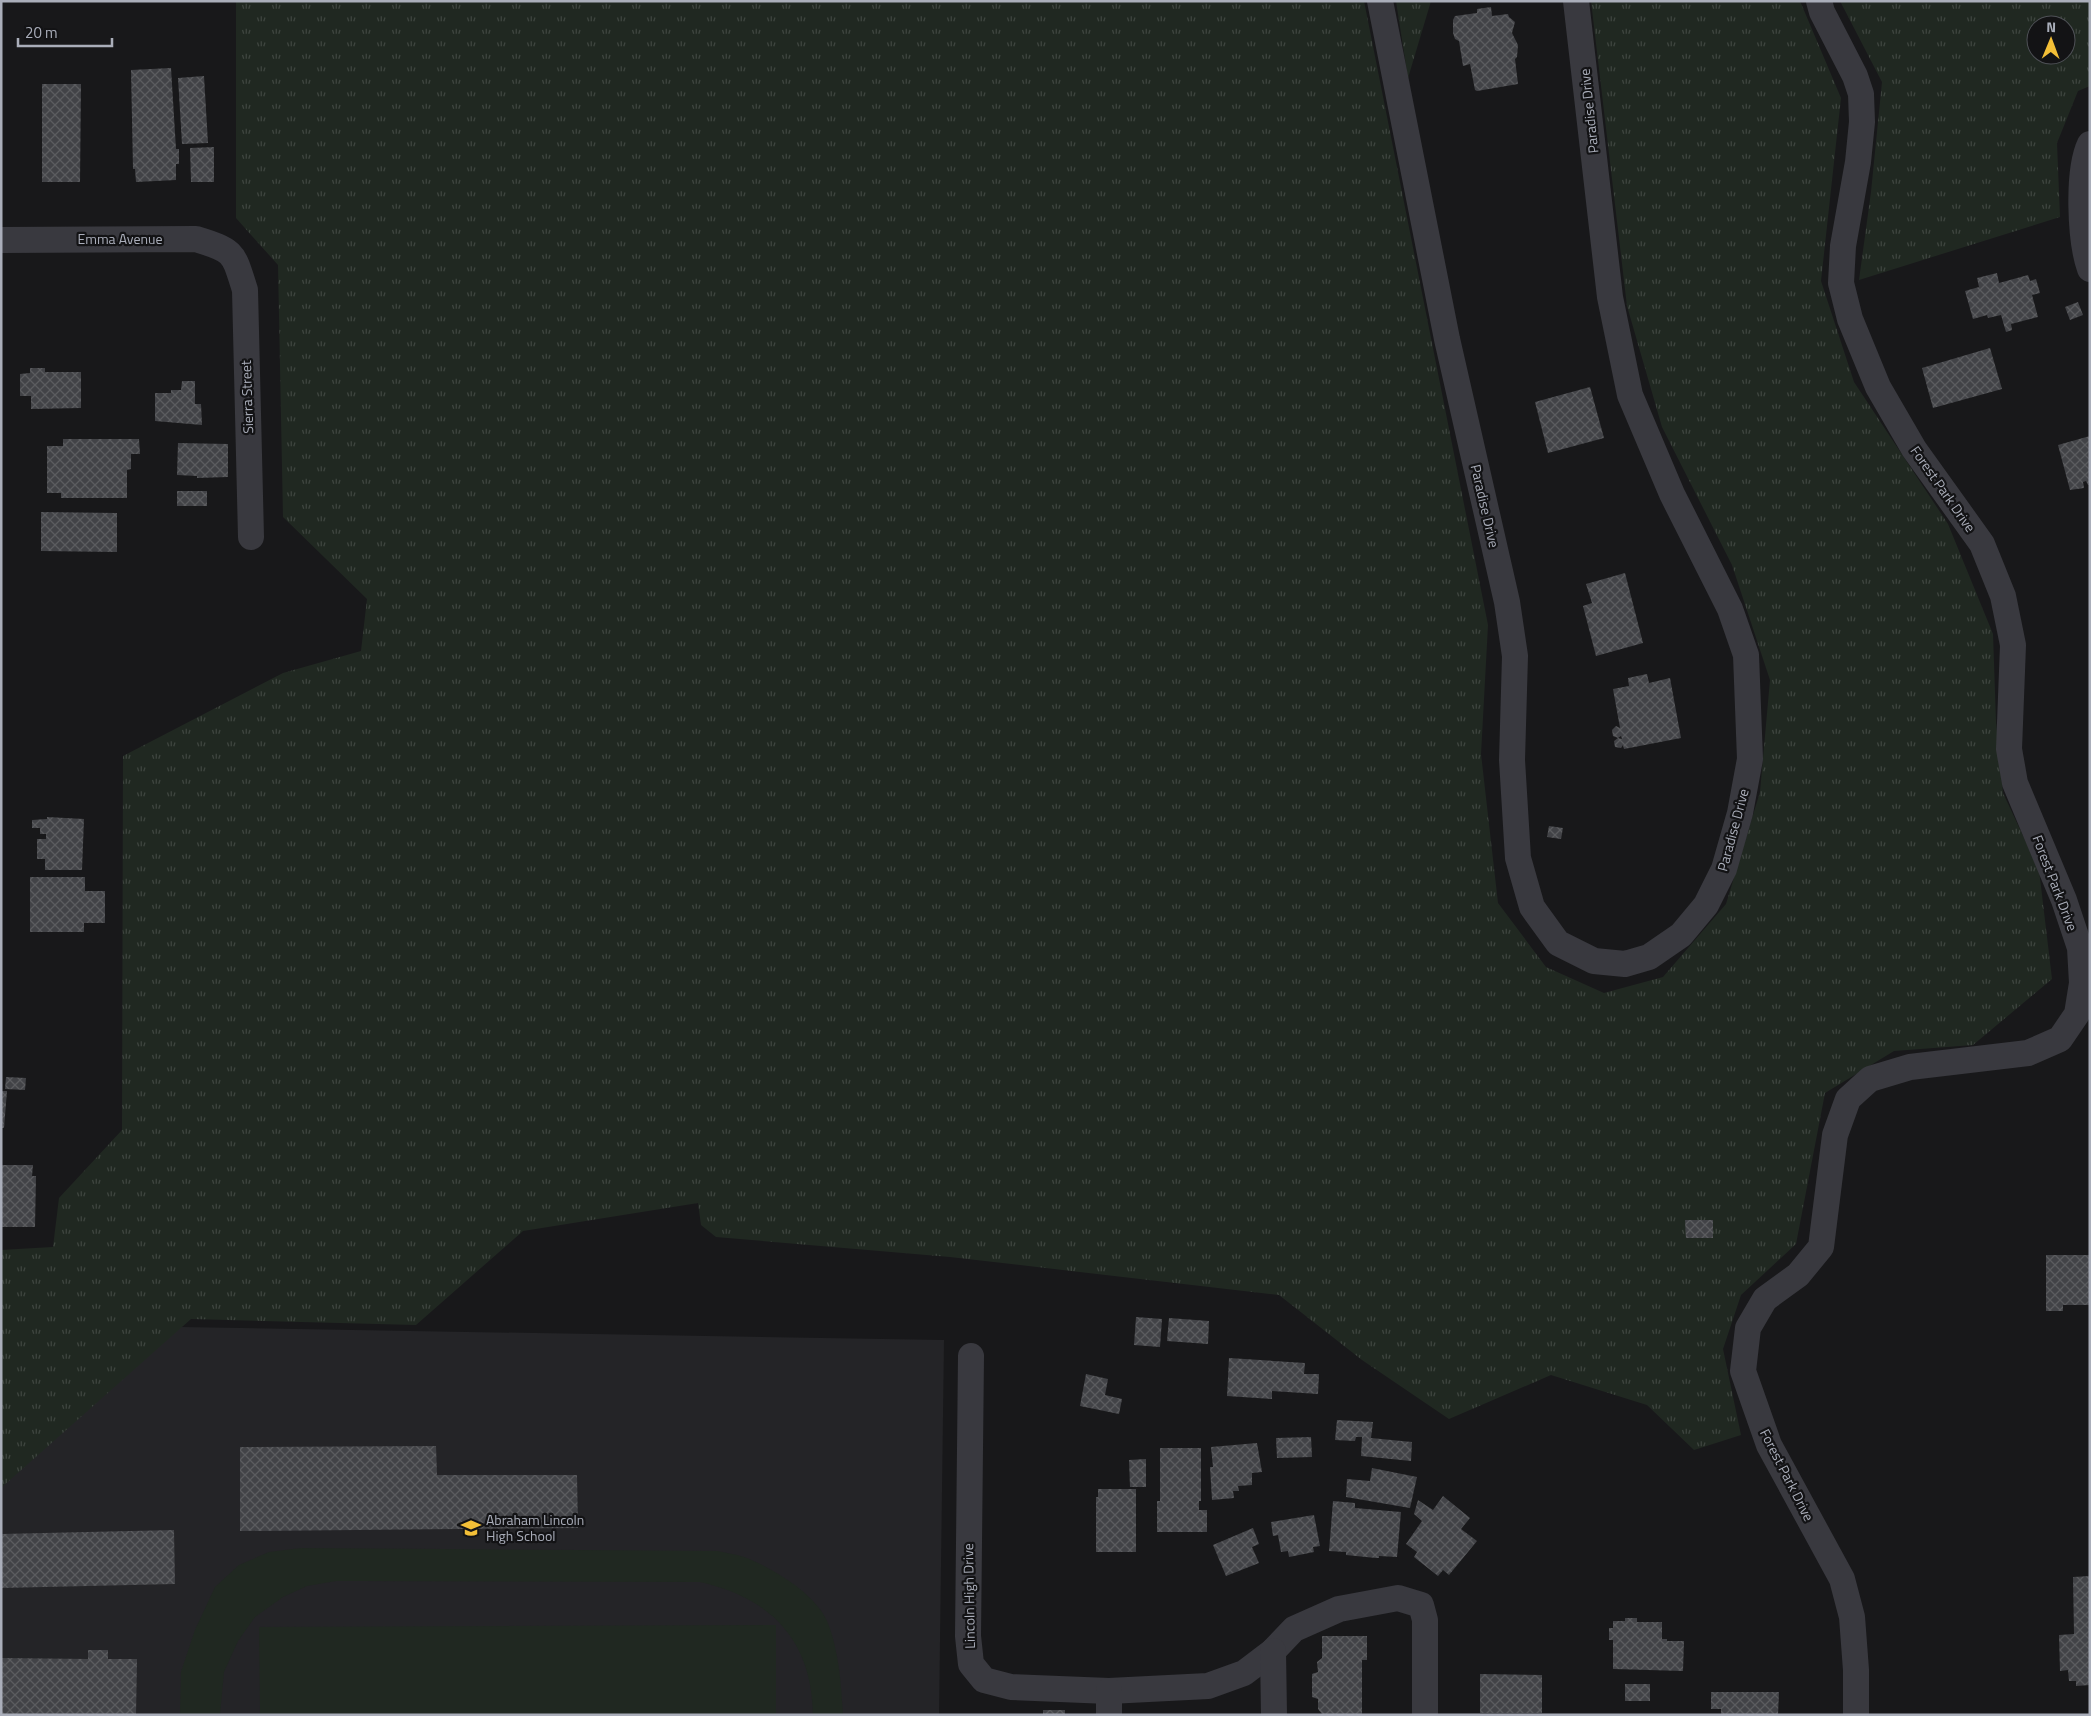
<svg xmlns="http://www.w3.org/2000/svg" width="2091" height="1716" font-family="'Titillium Web',sans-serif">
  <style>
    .built { fill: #242427 }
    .grass { fill: url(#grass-tufts); fill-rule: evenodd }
    .pitch { fill: #202821 }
    .building { fill: url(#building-cross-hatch) }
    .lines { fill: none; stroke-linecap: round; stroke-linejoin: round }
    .street { stroke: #39393f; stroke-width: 26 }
    .labels { text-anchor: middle; stroke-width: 4.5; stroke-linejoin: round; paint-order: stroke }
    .street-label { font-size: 14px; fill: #aaaeba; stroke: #131315 }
    .poi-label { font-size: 14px; fill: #aaaeba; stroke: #131315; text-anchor: start }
  </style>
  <defs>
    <pattern id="grass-tufts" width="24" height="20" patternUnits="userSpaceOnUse" patternTransform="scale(1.25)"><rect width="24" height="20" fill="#202821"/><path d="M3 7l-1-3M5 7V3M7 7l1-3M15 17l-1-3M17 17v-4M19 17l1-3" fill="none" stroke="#3e453f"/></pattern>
    <pattern id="building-cross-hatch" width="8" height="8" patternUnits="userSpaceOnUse" patternTransform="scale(1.25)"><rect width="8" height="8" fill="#424347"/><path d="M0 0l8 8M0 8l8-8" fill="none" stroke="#5b5c5f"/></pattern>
  </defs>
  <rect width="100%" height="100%" fill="#18181a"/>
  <polygon class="built" points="1,1324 944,1340 939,1715 1,1715"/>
  <g class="grass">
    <polygon points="236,1 1364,1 1488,625 1481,754 1498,903 1546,967 1604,993 1663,977 1726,904 1760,792 1770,680 1732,565 1662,427 1627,306 1591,1 1800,1 1841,98 1821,281 1854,382 1948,524 1993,634 1996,722 2003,793 2039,870 2052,979 1973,1045 1894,1051 1825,1093 1796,1244 1741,1295 1723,1349 1741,1435 1694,1450 1647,1405 1551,1375 1449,1419 1362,1360 1279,1295 950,1257 716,1237 701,1225 698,1203 523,1231 416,1325 191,1319 1,1488 1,1250 53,1247 59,1198 122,1130 123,756 283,673 361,651 367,599 283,517 278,265 236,218"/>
    <polygon points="1396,1 1431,1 1408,78"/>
    <path d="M1840 1H2090V86L2078 91 2057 143 2060 217 1859 280 1871 192 1882 82ZM2036 25H2066V55H2036Z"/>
  </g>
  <g class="pitch">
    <path d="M301 1548 717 1551C726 1553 735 1554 744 1557 771 1567 815 1593 827 1621 839 1650 841 1684 843 1715H813C812 1640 771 1598 700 1582L360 1581H336L307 1586 283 1597 255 1617 238 1641 224 1672 220 1715H180L181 1672 195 1630 215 1587 239 1565 269 1552Z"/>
    <polygon points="776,1625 776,1715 260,1715 259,1627"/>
  </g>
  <g class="building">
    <polygon points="1491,7 1492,16 1508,14 1509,17 1515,22 1512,33 1518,45 1517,57 1515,59 1518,84 1477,91 1475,90 1470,64 1463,66 1459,41 1455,39 1453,33 1453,20 1455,16 1477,13 1477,9"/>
    <polygon points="171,68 176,149 179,149 179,164 176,164 176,180 136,182 135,169 133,169 131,70"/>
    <polygon points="204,76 208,143 182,144 178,78"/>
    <polygon points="42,84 81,84 80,182 42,182"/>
    <polygon points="214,147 214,182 191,182 190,148"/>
    <polygon points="1997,273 1999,283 2028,275 2030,281 2036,279 2040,293 2032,295 2038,317 2011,324 2012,330 2006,332 2001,315 1988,318 1987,315 1973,319 1965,291 1979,287 1977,278"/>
    <polygon points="2078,302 2083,315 2070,320 2065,307"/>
    <polygon points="1990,348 2002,389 1933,408 1922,368"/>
    <polygon points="30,368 45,368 45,372 81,372 81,408 31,409 31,396 20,396 20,374 30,373"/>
    <polygon points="182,381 195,381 195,404 201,404 202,425 155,421 155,393 171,393 171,390 181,390"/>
    <polygon points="1590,387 1604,438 1548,453 1535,402"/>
    <polygon points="2090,436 2090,485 2088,485 2086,481 2083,482 2084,488 2070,490 2058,445"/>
    <polygon points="63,439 139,439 140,454 131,454 131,469 127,470 127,498 61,498 61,493 47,493 47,446 63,446"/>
    <polygon points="178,443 228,444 228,477 197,478 197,476 177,475"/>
    <rect x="177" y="491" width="30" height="15"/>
    <polygon points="41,512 117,513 117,552 41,551"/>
    <polygon points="1625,573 1643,643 1596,656 1583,606 1592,603 1586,584"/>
    <polygon points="1647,674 1649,683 1670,678 1681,738 1624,749 1623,745 1621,748 1615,747 1614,741 1618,738 1622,739 1621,736 1618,738 1613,736 1612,730 1616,726 1620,728 1613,689 1629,686 1628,678"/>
    <polygon points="47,817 84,819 82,870 45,870 45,859 37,859 37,839 46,839 46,834 40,834 40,828 32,828 32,820 47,819"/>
    <polygon points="1549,826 1563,828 1561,839 1547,837"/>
    <polygon points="30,877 85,877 85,891 105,891 105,923 84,923 84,932 30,932"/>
    <polygon points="6,1077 26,1078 25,1090 5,1089"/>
    <polygon points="1,1091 7,1091 4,1128 1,1128"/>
    <polygon points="1,1165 33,1165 32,1176 36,1176 35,1227 1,1227"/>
    <polygon points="1685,1220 1713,1220 1713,1238 1686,1238"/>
    <polygon points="2046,1255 2090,1255 2090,1305 2063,1305 2063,1311 2046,1311"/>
    <polygon points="1136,1317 1162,1319 1160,1347 1134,1345"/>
    <polygon points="1169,1318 1209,1321 1208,1344 1167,1341"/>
    <polygon points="1229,1358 1305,1363 1304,1374 1319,1374 1318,1394 1272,1391 1272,1399 1227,1396"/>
    <polygon points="1086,1374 1108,1379 1105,1395 1122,1399 1119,1414 1080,1406"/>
    <polygon points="1337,1420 1373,1422 1371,1438 1412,1442 1411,1461 1361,1456 1362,1437 1356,1437 1355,1441 1335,1440"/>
    <polygon points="1311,1437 1312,1457 1277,1458 1276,1438"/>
    <polygon points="1257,1443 1262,1472 1252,1473 1252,1485 1238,1486 1239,1491 1233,1491 1234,1498 1212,1500 1210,1467 1213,1467 1211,1447"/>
    <polygon points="436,1446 437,1475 577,1475 578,1528 240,1531 240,1447"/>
    <polygon points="1160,1448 1201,1448 1201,1501 1199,1501 1199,1510 1207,1510 1207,1532 1157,1532 1157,1501 1160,1501"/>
    <polygon points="1146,1459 1146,1487 1130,1487 1129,1460"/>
    <polygon points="1372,1468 1417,1477 1410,1508 1346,1497 1347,1479 1370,1481"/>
    <polygon points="1098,1489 1136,1489 1136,1552 1096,1552 1096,1497 1098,1497"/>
    <polygon points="1443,1496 1470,1518 1461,1529 1477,1541 1449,1575 1443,1570 1438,1576 1414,1557 1417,1552 1406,1544 1422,1521 1414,1514 1418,1500 1433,1510"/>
    <polygon points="1333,1501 1355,1503 1355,1508 1401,1512 1397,1557 1379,1556 1379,1558 1376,1558 1346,1555 1346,1552 1329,1551"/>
    <polygon points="1314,1515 1320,1546 1313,1547 1314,1552 1289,1557 1288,1551 1281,1552 1278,1535 1273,1536 1271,1522"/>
    <polygon points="1253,1528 1259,1544 1252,1547 1259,1563 1226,1576 1213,1545"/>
    <polygon points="174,1530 175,1584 1,1588 1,1534"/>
    <polygon points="2090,1576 2090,1685 2076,1686 2076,1681 2069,1681 2068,1670 2060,1671 2059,1635 2074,1634 2073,1577"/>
    <polygon points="1625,1618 1637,1618 1637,1622 1662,1622 1662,1639 1667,1639 1667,1641 1684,1641 1683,1671 1613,1669 1613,1640 1609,1640 1609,1628 1613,1628 1613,1621 1625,1621"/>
    <polygon points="1322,1636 1367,1636 1367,1660 1362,1660 1362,1714 1322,1714 1318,1709 1318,1699 1312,1697 1312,1674 1318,1672 1317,1662 1322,1658"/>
    <polygon points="88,1650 108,1650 108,1659 137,1659 136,1715 1,1715 1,1658 88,1659"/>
    <polygon points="1480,1674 1542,1675 1542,1713 1480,1713"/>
    <rect x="1625" y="1684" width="25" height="17"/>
    <polygon points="1711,1692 1779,1692 1778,1715 1721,1715 1721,1709 1711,1709"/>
    <rect x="1043" y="1710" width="22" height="5"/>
  </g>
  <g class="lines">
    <g class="street">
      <polyline points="1380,1 1447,339 1507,602 1515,656 1512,760 1518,858 1532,907 1558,943 1594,961 1625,964 1649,957 1681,935 1706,905 1724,869 1740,813 1750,759 1746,655 1730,609 1672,494 1630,395 1610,297 1576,1"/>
      <polyline points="1819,1 1822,12 1855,76 1861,94 1862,122 1858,162 1843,246 1841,283 1850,319 1878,387 1914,449 1982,544 2003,596 2013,645 2009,749 2015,783 2064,900 2080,948 2082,983 2077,1014 2060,1039 2028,1053 1910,1067 1870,1079 1848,1099 1835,1135 1821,1247 1798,1275 1765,1299 1748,1328 1743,1371 1769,1445 1842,1579 1852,1617 1856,1670 1856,1715"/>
      <path d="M2090 144C2077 171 2080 241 2090 269"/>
      <path d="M1 240 196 239C235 251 233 252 245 290L251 537"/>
      <polyline points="971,1356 968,1636 971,1664 984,1680 1011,1687 1109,1691 1208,1686 1244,1673 1273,1651 1294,1629 1339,1609 1398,1598 1421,1605 1425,1620 1425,1715"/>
      <polyline points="1273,1651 1274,1715"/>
      <polyline points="1109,1715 1109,1691"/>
    </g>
  </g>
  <defs>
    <symbol id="school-bare" viewBox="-9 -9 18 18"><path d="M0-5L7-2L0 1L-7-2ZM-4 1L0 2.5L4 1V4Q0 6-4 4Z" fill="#f3bf37" stroke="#131315" stroke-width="2.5" paint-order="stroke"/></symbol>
  </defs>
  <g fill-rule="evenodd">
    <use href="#school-bare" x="457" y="1514" width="28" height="28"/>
  </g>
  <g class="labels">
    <g class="street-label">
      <text transform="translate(1589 111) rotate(-96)" y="5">Paradise Drive</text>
      <text x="120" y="244">Emma Avenue</text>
      <text transform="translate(247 397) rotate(-92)" y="5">Sierra Street</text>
      <text transform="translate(1943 489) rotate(55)" y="5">Forest Park Drive</text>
      <text transform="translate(1485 506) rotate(77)" y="5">Paradise Drive</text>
      <text transform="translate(1733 830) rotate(-75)" y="5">Paradise Drive</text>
      <text transform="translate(2055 883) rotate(69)" y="5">Forest Park Drive</text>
      <text transform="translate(1787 1475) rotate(63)" y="5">Forest Park Drive</text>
      <text transform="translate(969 1596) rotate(-91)" y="5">Lincoln High Drive</text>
    </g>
    <g class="poi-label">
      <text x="486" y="1525">Abraham Lincoln<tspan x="486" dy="16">High School</tspan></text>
    </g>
  </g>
  <rect width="2091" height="1716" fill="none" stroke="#aaaeba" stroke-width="5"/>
  <g transform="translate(2051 40) rotate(1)"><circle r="24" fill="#131315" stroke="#4f5157"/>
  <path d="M0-4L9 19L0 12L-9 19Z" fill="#f3bf37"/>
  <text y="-8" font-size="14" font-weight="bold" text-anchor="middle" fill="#aaaeba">N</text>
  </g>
  <path d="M18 38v8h94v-8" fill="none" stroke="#aaaeba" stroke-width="2.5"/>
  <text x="25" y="38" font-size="15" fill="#aaaeba" stroke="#131315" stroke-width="4" paint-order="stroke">20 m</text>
</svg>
